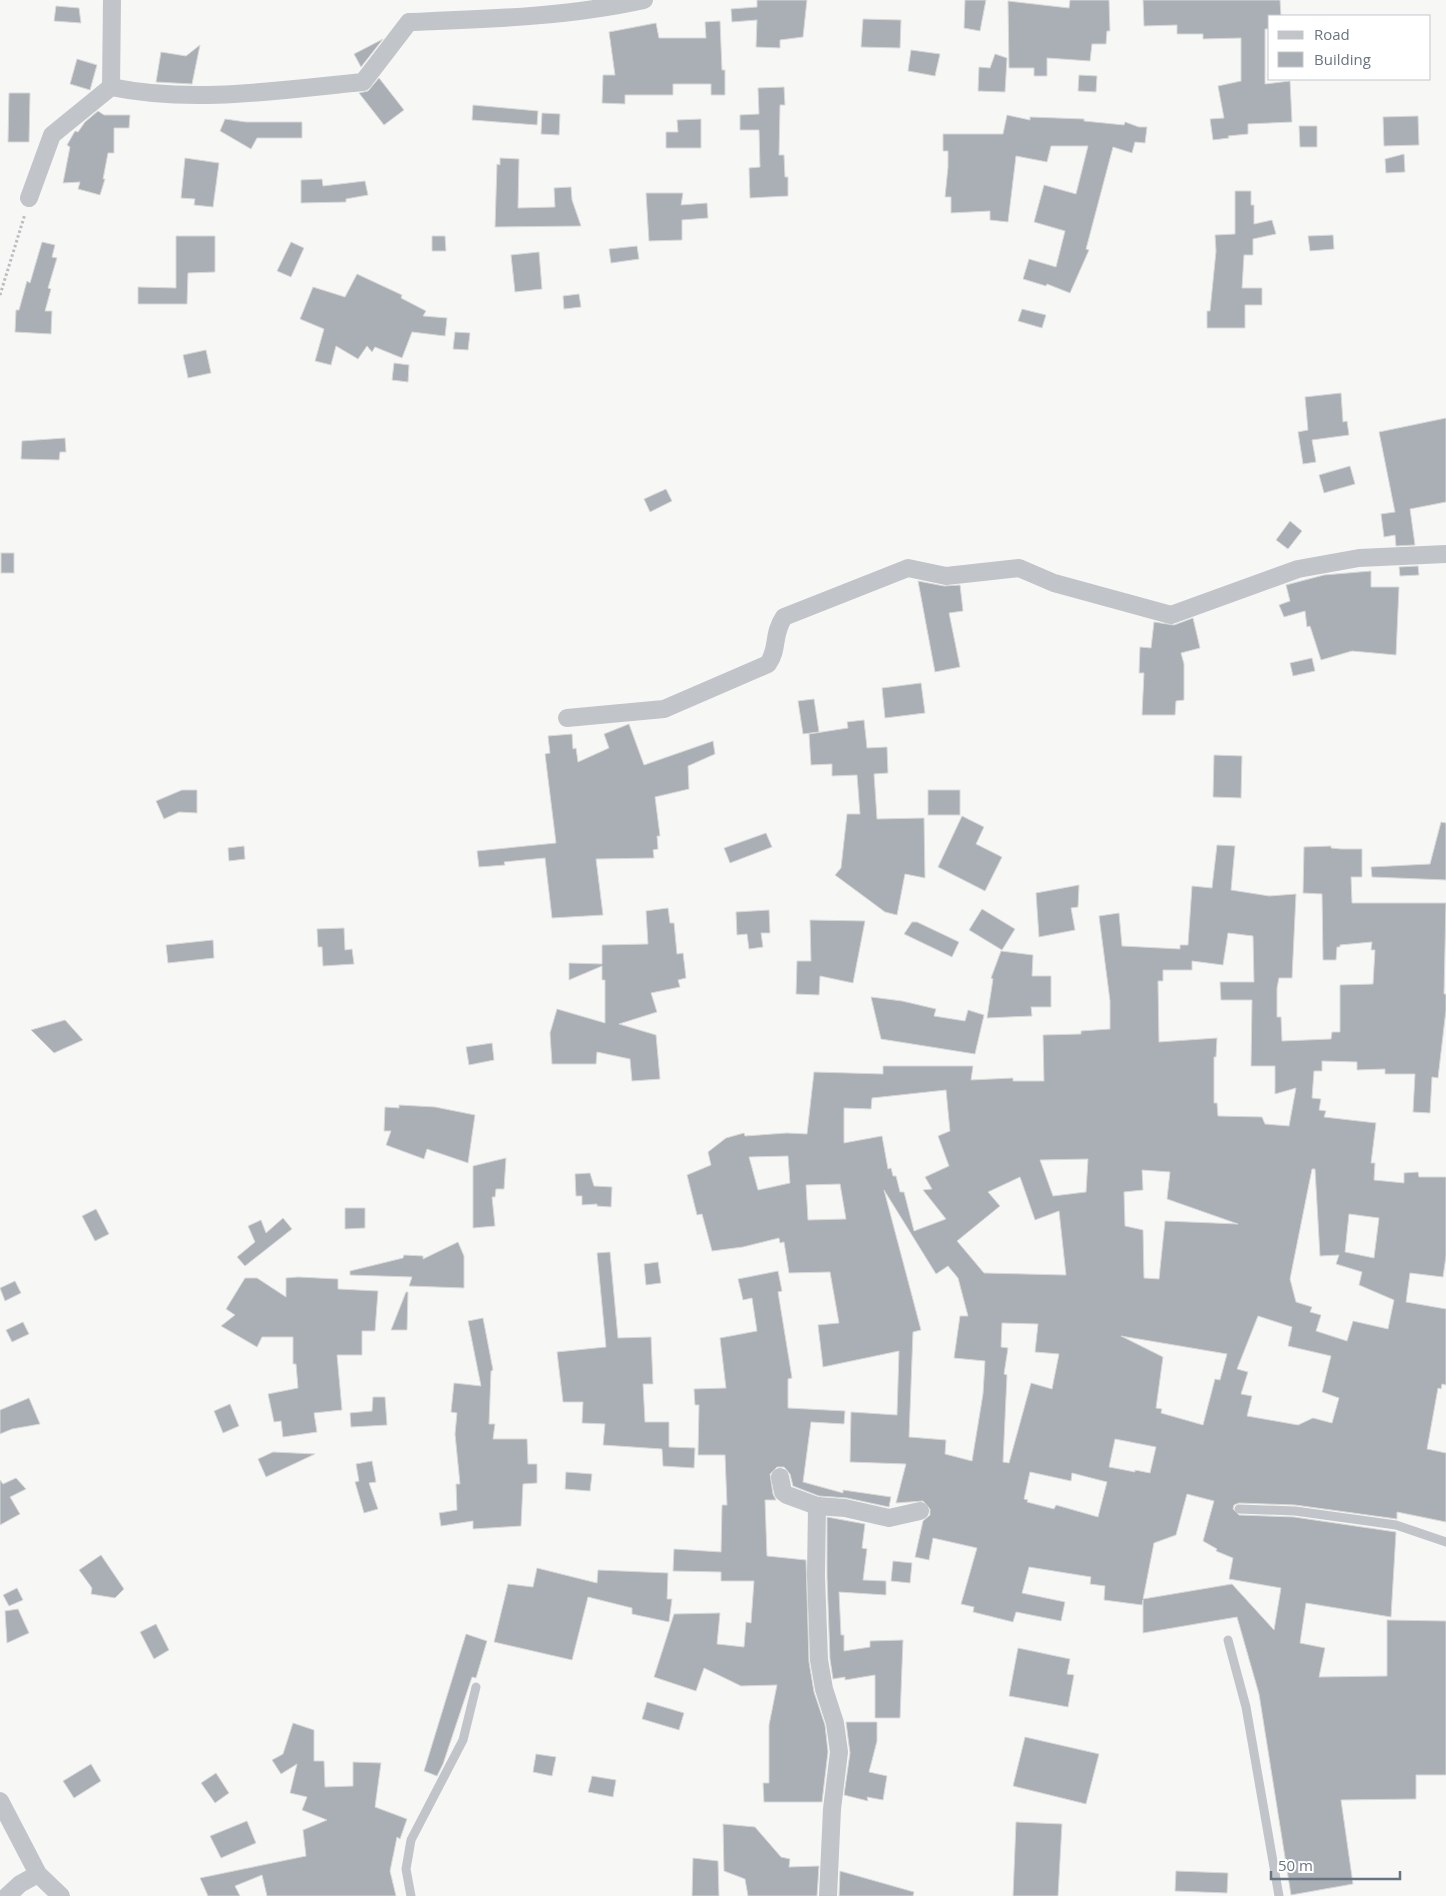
<svg xmlns="http://www.w3.org/2000/svg" width="1446" height="1896" font-family="'Open Sans',sans-serif">
  <style>
    .building { fill: #a9afb5; stroke: #d9d9d7; fill-rule: evenodd }
    .lines { fill: none; stroke-linecap: round; stroke-linejoin: round }
    .path { stroke: #bbbdc0; stroke-width: 3; stroke-dasharray: 2.5 2.5; stroke-linecap: butt }
    .service { stroke: #c1c4c8; stroke-width: 9 }
    .minor { stroke: #c1c4c8; stroke-width: 18 }
  </style>
  <rect width="100%" height="100%" fill="#f7f7f5"/>
  <g class="building">
    <polygon points="757,0 807,0 803,37 780,40 780,48 756,47 757,20 732,22 731,9 757,7"/>
    <polygon points="965,0 986,0 980,31 964,28"/>
    <polygon points="1070,0 1109,0 1110,31 1107,31 1106,44 1092,44 1090,61 1047,58 1047,76 1034,76 1034,68 1009,68 1008,1 1069,8"/>
    <polygon points="1143,0 1280,0 1281,16 1270,16 1270,29 1265,29 1265,84 1290,81 1292,122 1248,124 1248,134 1228,136 1229,138 1213,140 1210,119 1224,118 1218,86 1241,81 1241,38 1203,39 1203,34 1177,34 1177,25 1144,26"/>
    <polygon points="56,6 79,8 81,23 54,21"/>
    <polygon points="863,19 901,20 900,48 861,47"/>
    <polygon points="720,21 722,70 725,70 725,95 711,95 711,84 673,84 673,95 625,95 625,104 602,103 603,75 615,75 609,32 656,23 659,38 706,38 705,22"/>
    <polygon points="383,39 361,67 354,54"/>
    <polygon points="200,45 192,84 156,82 161,52 186,56"/>
    <polygon points="911,50 940,54 935,76 908,71"/>
    <polygon points="995,54 1007,58 1005,92 978,91 979,67 990,68"/>
    <polygon points="77,59 97,65 90,90 70,84"/>
    <polygon points="1079,75 1097,76 1096,92 1078,91"/>
    <polygon points="379,78 404,110 384,125 359,93 368,91"/>
    <polygon points="784,87 785,105 780,105 779,155 784,155 785,177 788,177 788,196 750,198 749,168 760,167 759,130 740,130 740,115 759,114 758,88"/>
    <polygon points="9,93 30,93 29,142 8,142"/>
    <polygon points="473,105 538,111 537,125 472,120"/>
    <polygon points="98,111 104,115 130,115 129,128 114,128 114,153 108,153 103,179 105,179 100,195 78,189 80,182 63,183 70,147 67,145 75,131 78,132 85,122"/>
    <polygon points="542,113 560,114 559,135 541,134"/>
    <polygon points="1007,115 1030,120 1030,117 1084,119 1084,121 1124,125 1125,122 1139,127 1147,127 1145,143 1135,142 1132,153 1113,147 1086,249 1089,250 1070,293 1047,284 1046,286 1023,279 1029,259 1056,267 1065,231 1034,222 1044,185 1076,194 1088,146 1051,146 1047,162 1016,156 1008,222 990,220 990,211 951,213 951,197 945,197 948,167 948,151 943,151 943,134 1003,134"/>
    <polygon points="1418,116 1419,145 1384,146 1383,117"/>
    <polygon points="225,119 246,122 302,122 302,138 257,138 251,149 220,131"/>
    <polygon points="701,119 701,148 666,148 666,132 678,132 677,120"/>
    <polygon points="1299,126 1317,126 1317,147 1300,147"/>
    <polygon points="1404,154 1405,172 1386,173 1385,159"/>
    <polygon points="185,158 219,163 213,207 194,205 195,199 181,198"/>
    <polygon points="500,158 519,159 518,208 555,207 554,188 571,187 572,200 581,226 495,227 497,164 500,165"/>
    <polygon points="322,179 323,186 365,181 368,195 346,199 346,202 301,203 301,180"/>
    <polygon points="1235,191 1251,191 1251,205 1254,205 1254,224 1272,220 1276,234 1253,239 1253,255 1244,255 1242,288 1262,288 1262,305 1245,305 1245,328 1207,328 1207,311 1210,311 1216,251 1215,235 1235,234"/>
    <polygon points="646,193 683,193 681,205 707,203 708,218 682,220 682,240 649,241"/>
    <polygon points="1333,235 1334,249 1310,251 1308,236"/>
    <polygon points="176,236 215,236 215,272 188,273 187,304 138,304 138,287 176,288"/>
    <polygon points="432,236 445,236 446,251 432,251"/>
    <polygon points="42,242 55,245 52,257 57,258 48,288 51,289 45,311 52,311 51,334 15,332 16,310 19,310 27,281 30,283"/>
    <polygon points="291,242 304,248 291,277 277,271"/>
    <polygon points="637,246 639,259 611,263 609,249"/>
    <polygon points="539,252 542,289 515,292 511,255"/>
    <polygon points="357,274 402,295 401,298 426,311 423,316 447,318 445,336 412,332 402,358 375,347 372,352 367,346 358,359 336,346 331,365 315,361 324,329 300,319 313,287 345,297"/>
    <polygon points="579,294 581,307 564,309 563,296"/>
    <polygon points="1022,309 1046,315 1042,328 1018,321"/>
    <polygon points="455,332 470,333 468,350 453,349"/>
    <polygon points="206,350 211,373 188,378 183,355"/>
    <polygon points="394,363 409,365 408,382 392,380"/>
    <polygon points="1341,393 1343,422 1347,421 1349,435 1312,440 1316,462 1303,464 1298,432 1308,430 1305,397"/>
    <polygon points="1446,418 1446,502 1410,509 1415,545 1396,546 1395,535 1384,537 1381,514 1395,512 1379,432"/>
    <polygon points="65,438 66,452 60,452 59,460 21,459 22,441"/>
    <polygon points="1350,466 1355,484 1324,493 1319,475"/>
    <polygon points="666,489 672,501 650,512 644,499"/>
    <polygon points="1290,521 1302,531 1288,549 1276,540"/>
    <rect x="1" y="553" width="13" height="20"/>
    <polygon points="1418,566 1419,575 1400,576 1399,567"/>
    <polygon points="1371,571 1371,587 1399,587 1396,655 1352,651 1321,660 1310,626 1307,627 1305,611 1284,617 1279,605 1290,601 1286,585 1324,575"/>
    <polygon points="918,581 944,586 960,585 963,611 949,613 960,667 935,672"/>
    <polygon points="1193,618 1200,648 1181,653 1184,664 1184,700 1176,701 1175,715 1142,715 1144,673 1139,673 1140,647 1151,648 1154,622 1174,625"/>
    <polygon points="1312,658 1315,671 1293,676 1290,663"/>
    <polygon points="921,683 925,713 885,718 882,688"/>
    <polygon points="814,699 819,732 803,734 798,701"/>
    <polygon points="864,720 867,748 887,747 888,773 874,774 877,819 924,818 925,878 905,874 897,915 885,912 835,875 841,868 847,814 860,814 857,775 832,776 832,764 811,765 809,734 848,728 847,722"/>
    <polygon points="629,724 644,765 713,741 715,754 688,766 689,789 655,797 660,836 657,836 658,849 653,850 654,858 596,859 603,915 552,918 545,858 504,862 505,865 479,867 477,851 556,843 545,754 550,753 548,736 572,734 573,749 576,748 578,762 609,748 604,734"/>
    <polygon points="1214,755 1242,756 1241,798 1213,797"/>
    <polygon points="182,790 197,790 197,813 179,812 164,819 156,801"/>
    <rect x="928" y="790" width="32" height="25"/>
    <polygon points="962,816 984,827 976,844 1002,857 985,891 938,867"/>
    <polygon points="1441,822 1446,823 1446,880 1372,877 1371,867 1430,864"/>
    <polygon points="766,833 772,847 730,863 724,848"/>
    <path d="M1217 845 1235 846 1231 890 1269 896 1296 894 1292 978H1279L1277 988V1017H1281L1282 1041 1331 1039 1332 1032H1340V985L1373 984 1375 950H1371L1372 942 1340 945V947H1337L1336 960H1323L1322 894 1303 893 1304 847 1331 846V848L1341 849H1362V877H1351L1352 903H1446L1444 994H1446V1010L1438 1078 1432 1077 1430 1113 1413 1112 1415 1074H1385V1069L1357 1070V1062L1322 1061V1071H1314L1312 1098 1321 1099 1319 1110 1326 1111 1324 1117 1376 1123 1371 1163H1375L1374 1180 1404 1183V1173L1418 1172 1419 1177H1446V1256L1443 1277 1410 1273 1406 1302 1446 1309V1385L1442 1384 1441 1389 1438 1388 1427 1449 1446 1453V1522L1397 1512V1519L1295 1505 1239 1503 1234 1505 1233 1509 1239 1515 1294 1517 1396 1532 1391 1617 1306 1603 1300 1643 1325 1648 1319 1677 1387 1676V1620L1446 1621V1775H1416V1799L1341 1800 1353 1884 1291 1895 1259 1694 1237 1617 1143 1633V1600L1142 1605 1104 1600 1105 1586 1090 1584 1091 1577 1029 1567 1022 1593 1065 1602 1061 1621 1016 1612 1013 1622 973 1612 974 1607 961 1604 977 1548 933 1538 929 1560 915 1557 923 1521 930 1515V1509L923 1501 896 1503 906 1464 850 1462 851 1412 897 1415 899 1351 823 1367 818 1325 839 1323 830 1272 789 1273 784 1242 780 1243 779 1238 743 1247 712 1251 702 1214 697 1215 687 1175 711 1165 708 1152 726 1138 744 1133 745 1136 787 1133 807 1134 814 1072 883 1074V1066H973L971 1080 1013 1078V1081H1044L1043 1035 1081 1034V1031L1110 1029V1001L1099 916 1119 913 1122 946 1180 949V945H1188L1192 886 1212 888ZM1228 933 1253 936 1254 982H1220L1221 1000H1252L1251 1066H1275V1094L1296 1088 1289 1126 1265 1124 1262 1117 1218 1116 1217 1103H1214V1057H1216L1217 1038 1159 1042 1158 981H1163V970H1192V961L1223 965ZM946 1090 950 1131 938 1136 949 1166 925 1177 932 1189 923 1190 946 1219 914 1231 904 1192H900L896 1176H893L891 1168 888 1169 882 1136 844 1143V1108L871 1109 872 1098ZM788 1156 790 1183 758 1190 749 1157ZM1088 1159 1086 1192 1053 1196 1040 1160ZM1312 1169H1315L1320 1256 1339 1255 1336 1264 1362 1272 1359 1285 1394 1300 1388 1329 1353 1321 1347 1341 1316 1331 1321 1315 1310 1312 1312 1307 1296 1302 1290 1279ZM1142 1170 1170 1172 1167 1199 1238 1224 1165 1221 1159 1279 1144 1278 1143 1230 1125 1226 1124 1192 1143 1190ZM1020 1177 1035 1220 1059 1211 1066 1275 984 1273 957 1241 1000 1206 988 1192ZM840 1184 846 1219 808 1220 806 1185ZM884 1190 936 1274 948 1266 958 1278 968 1316H960L954 1358 985 1361 983 1394 972 1461 945 1454 946 1440 909 1437 913 1332 921 1330ZM1349 1214 1379 1218 1374 1258 1345 1252ZM1258 1316 1292 1327 1288 1346 1331 1356 1322 1392 1339 1398 1332 1423 1313 1418 1298 1425 1247 1416 1252 1396 1241 1394 1248 1372 1237 1369ZM1002 1323 1038 1324 1035 1352 1059 1354 1052 1389 1031 1383 1009 1463 1003 1462 1007 1375 1004 1374 1008 1348 1001 1347ZM1121 1336 1227 1354 1220 1380 1215 1379 1203 1425 1161 1413 1162 1409 1156 1408 1163 1357ZM1115 1439 1156 1447 1150 1473 1135 1470V1472L1109 1467ZM1030 1472 1071 1481 1072 1473 1107 1482 1098 1517 1056 1505 1054 1509 1027 1502 1028 1500 1024 1499ZM1187 1494 1214 1501 1203 1541 1217 1549 1216 1551 1233 1558 1229 1579 1281 1588 1274 1630 1232 1584 1143 1599 1154 1543 1176 1535Z"/>
    <polygon points="244,846 245,859 229,861 228,848"/>
    <polygon points="1079,885 1078,907 1071,908 1075,930 1039,937 1036,893"/>
    <polygon points="668,908 670,923 674,923 677,954 683,953 686,978 678,980 680,987 651,993 657,1012 619,1024 656,1035 660,1079 632,1081 630,1059 597,1052 596,1064 552,1064 550,1033 557,1009 605,1023 605,980 602,980 602,966 569,980 569,963 602,964 602,945 648,944 646,911"/>
    <polygon points="982,909 1015,929 1002,950 969,930"/>
    <polygon points="769,910 770,933 761,933 763,947 749,949 747,934 737,935 736,912"/>
    <polygon points="810,920 865,921 853,983 820,976 819,995 796,994 797,961 811,961"/>
    <polygon points="912,922 917,922 959,942 952,957 904,934"/>
    <polygon points="344,928 345,950 352,949 354,964 323,966 322,947 318,947 317,929"/>
    <polygon points="213,940 214,958 168,963 166,945"/>
    <polygon points="1001,951 1033,955 1032,976 1051,976 1051,1007 1031,1007 1032,1016 987,1018 993,979 991,978"/>
    <polygon points="871,997 902,1001 936,1009 934,1016 965,1021 968,1010 984,1015 975,1054 881,1039"/>
    <polygon points="65,1020 83,1040 54,1053 31,1030"/>
    <polygon points="492,1043 494,1060 469,1065 466,1047"/>
    <polygon points="399,1105 435,1107 475,1115 468,1163 427,1149 424,1159 386,1145 391,1131 384,1131 385,1107 399,1108"/>
    <polygon points="506,1158 504,1189 496,1189 495,1197 492,1197 495,1226 473,1228 473,1166"/>
    <polygon points="590,1173 594,1186 612,1187 611,1207 597,1206 597,1204 582,1205 582,1196 576,1196 575,1174"/>
    <polygon points="345,1208 365,1208 365,1228 345,1229"/>
    <polygon points="96,1209 109,1234 95,1241 82,1216"/>
    <polygon points="283,1218 292,1229 245,1266 237,1257 255,1242 248,1226 261,1220 266,1233"/>
    <polygon points="458,1242 464,1256 464,1288 409,1286 412,1277 350,1275 350,1271 403,1258 404,1255 423,1256 423,1259"/>
    <polygon points="610,1252 618,1338 651,1337 653,1384 643,1384 645,1422 669,1422 669,1447 695,1448 694,1468 663,1466 662,1449 603,1445 605,1424 582,1423 583,1402 563,1402 557,1352 606,1347 597,1253"/>
    <polygon points="658,1262 661,1283 646,1285 644,1264"/>
    <polygon points="778,1271 782,1291 778,1292 792,1378 788,1379 788,1408 845,1411 844,1424 811,1422 803,1482 843,1493 843,1490 891,1497 889,1507 847,1498 819,1496 793,1486 790,1474 784,1467 777,1467 770,1474 773,1494 776,1500 765,1500 767,1556 806,1560 809,1662 814,1692 825,1725 828,1752 822,1802 764,1802 763,1783 769,1783 769,1725 777,1685 741,1686 704,1668 696,1691 654,1677 674,1614 720,1613 717,1644 744,1647 746,1622 751,1623 754,1581 721,1581 721,1572 673,1571 674,1549 721,1552 722,1505 727,1505 725,1455 698,1455 699,1405 695,1405 694,1389 726,1388 720,1338 757,1331 752,1298 743,1300 738,1279"/>
    <polygon points="298,1277 338,1279 338,1289 378,1291 375,1331 362,1331 362,1355 337,1355 342,1410 314,1413 317,1432 283,1437 281,1421 274,1422 268,1394 298,1388 296,1364 293,1364 293,1337 262,1337 257,1347 221,1326 235,1315 226,1309 245,1278 257,1278 286,1297 286,1278"/>
    <polygon points="15,1281 21,1293 5,1301 0,1288"/>
    <polygon points="406,1292 408,1292 407,1330 391,1330"/>
    <polygon points="483,1318 493,1370 491,1371 489,1424 495,1424 493,1439 527,1439 528,1464 537,1464 537,1483 523,1484 521,1526 473,1529 473,1521 441,1526 439,1513 457,1510 456,1484 460,1484 455,1434 457,1413 451,1412 454,1383 481,1386 468,1321"/>
    <polygon points="23,1322 29,1334 12,1342 6,1330"/>
    <polygon points="373,1397 385,1397 387,1425 351,1427 350,1413 372,1411"/>
    <polygon points="29,1398 40,1424 12,1429 0,1434 0,1410"/>
    <polygon points="230,1404 239,1426 223,1433 214,1411"/>
    <polygon points="273,1452 315,1454 266,1477 258,1459"/>
    <polygon points="372,1461 376,1482 369,1483 378,1509 364,1513 355,1482 359,1481 356,1464"/>
    <polygon points="566,1472 592,1474 590,1491 565,1489"/>
    <polygon points="16,1478 26,1489 10,1497 20,1514 0,1525 0,1480 3,1484"/>
    <polygon points="827,1517 865,1524 862,1548 867,1549 863,1580 886,1581 886,1595 839,1592 841,1635 844,1635 844,1651 870,1647 870,1641 903,1640 900,1718 875,1718 875,1675 845,1680 845,1677 833,1679 830,1659 827,1576"/>
    <polygon points="101,1555 124,1589 115,1598 91,1594 92,1588 79,1570"/>
    <polygon points="893,1561 912,1563 910,1583 891,1581"/>
    <polygon points="537,1568 597,1583 598,1570 668,1573 667,1599 672,1599 669,1622 632,1614 632,1608 588,1597 572,1660 494,1642 508,1584 533,1587"/>
    <polygon points="17,1588 23,1600 9,1606 3,1595"/>
    <polygon points="18,1609 29,1633 7,1643 5,1611"/>
    <polygon points="156,1624 169,1650 154,1659 140,1632"/>
    <polygon points="466,1634 487,1641 476,1678 472,1677 443,1764 437,1776 424,1771"/>
    <polygon points="1018,1648 1070,1659 1067,1674 1074,1675 1068,1707 1009,1696"/>
    <polygon points="647,1702 684,1713 679,1730 642,1719"/>
    <polygon points="846,1722 877,1722 877,1741 869,1772 887,1776 883,1800 867,1797 868,1801 844,1795 850,1753"/>
    <polygon points="293,1723 314,1730 314,1761 324,1761 325,1787 353,1786 353,1762 381,1763 375,1807 407,1819 400,1839 397,1837 390,1871 396,1896 267,1896 262,1875 235,1886 240,1896 208,1896 200,1878 306,1856 303,1830 327,1820 302,1810 307,1797 290,1793 297,1764 281,1774 272,1760 283,1754"/>
    <polygon points="1025,1737 1099,1754 1086,1804 1013,1786"/>
    <polygon points="536,1754 556,1757 552,1776 533,1772"/>
    <polygon points="91,1764 101,1781 74,1798 63,1781"/>
    <polygon points="216,1773 229,1793 215,1803 201,1783"/>
    <polygon points="592,1776 616,1780 613,1797 588,1792"/>
    <polygon points="247,1821 256,1843 221,1858 210,1836"/>
    <polygon points="1016,1822 1062,1824 1058,1896 1013,1896"/>
    <polygon points="723,1824 755,1827 781,1857 790,1859 789,1867 819,1866 817,1896 748,1896 745,1879 724,1871"/>
    <polygon points="693,1858 718,1861 719,1896 692,1896"/>
    <polygon points="840,1871 914,1892 913,1896 839,1896"/>
    <polygon points="1176,1871 1228,1873 1227,1893 1175,1891"/>
  </g>
  <g class="lines">
    <polyline class="path" points="0,295 25,214"/>
    <g class="service">
      <polyline points="1239,1509 1295,1511 1396,1525 1446,1542"/>
      <polyline points="1228,1640 1246,1707 1279,1896"/>
      <polyline points="411,1896 406,1869 411,1840 463,1740 476,1687"/>
    </g>
    <g class="minor">
      <path d="M111 87C193 104 280 90 363 82L409 22C487 19 567 17 644 0"/>
      <polyline points="29,198 52,135 111,87 112,0"/>
      <path d="M567 718 664 709 768 664C779 648 772 635 784 617L908 568 946 576 1019 568 1054 583 1171 615 1298 569 1359 558 1446 554"/>
      <polyline points="780,1477 783,1492 787,1495 817,1506 816,1576 819,1660 824,1689 835,1723 839,1752 832,1809 828,1896"/>
      <polyline points="817,1506 845,1508 889,1518 920,1511"/>
      <polyline points="0,1801 38,1874 61,1896"/>
      <polyline points="7,1896 20,1884 38,1874"/>
    </g>
  </g>
  <rect x="1268" y="15" width="162" height="65" fill="#ffffff" stroke="#c3c8cd"/>
  <rect x="1278" y="31" width="25" height="8" fill="#c1c4c8" stroke="#c3c8cd"/>
  <text x="1314" y="40" font-size="15" fill="#6a7583">Road</text>
  <rect x="1278" y="52" width="25" height="15" fill="#a9afb5" stroke="#c3c8cd"/>
  <text x="1314" y="65" font-size="15" fill="#6a7583">Building</text>
  <path d="M1271 1871v8h129v-8" fill="none" stroke="#6a7583" stroke-width="2.5"/>
  <text x="1278" y="1871" font-size="15" fill="#6a7583" stroke="#ffffff" stroke-width="4" paint-order="stroke">50 m</text>
</svg>
